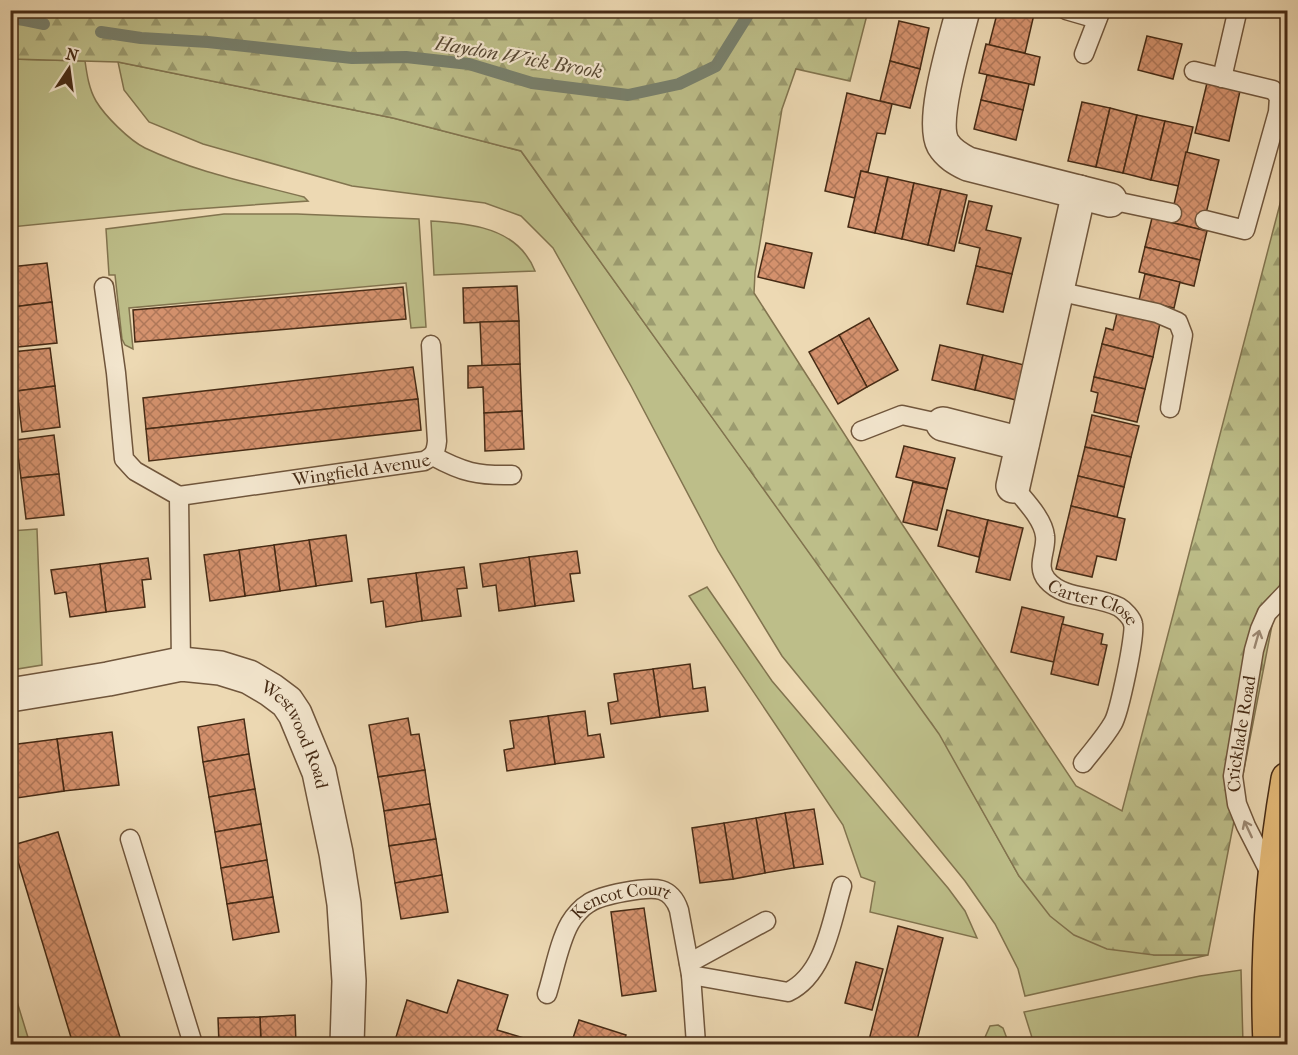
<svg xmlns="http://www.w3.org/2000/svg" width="1298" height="1055" font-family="'IM FELL French Canon',serif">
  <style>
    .green { fill: #bdbe89; stroke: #82744f; stroke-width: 1.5 }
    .forest { fill: url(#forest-firs); stroke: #82744f; stroke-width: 1.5 }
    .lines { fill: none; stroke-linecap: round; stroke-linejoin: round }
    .stream { stroke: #78816e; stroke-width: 12 }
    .building { fill: url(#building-cross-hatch); stroke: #462b15; stroke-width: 1.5 }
    .service-casing { stroke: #70563c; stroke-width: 21 }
    .minor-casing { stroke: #70563c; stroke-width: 36 }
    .primary-casing { stroke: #462b15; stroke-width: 36 }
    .service { stroke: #f3e6ce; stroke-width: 18 }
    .minor { stroke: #f3e6ce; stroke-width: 33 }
    .primary { stroke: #e6bc7a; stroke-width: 33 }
    .oneway { stroke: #9c8872 }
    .labels { text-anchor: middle; stroke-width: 4.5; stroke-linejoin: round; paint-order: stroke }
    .street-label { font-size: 18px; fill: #462b15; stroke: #f3e6ce }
    .water-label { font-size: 20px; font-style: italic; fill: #574833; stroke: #f3e6ce }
  </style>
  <defs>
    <pattern id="forest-firs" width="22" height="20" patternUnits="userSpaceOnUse" patternTransform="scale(1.5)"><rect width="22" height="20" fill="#bdbe89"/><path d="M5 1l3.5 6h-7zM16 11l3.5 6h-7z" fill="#9b9b6f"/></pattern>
    <pattern id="building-cross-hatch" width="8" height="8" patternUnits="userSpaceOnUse" patternTransform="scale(1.5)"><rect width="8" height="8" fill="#d5926e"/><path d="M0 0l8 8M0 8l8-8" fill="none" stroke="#af7759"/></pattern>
  </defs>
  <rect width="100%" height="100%" fill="#edd9b3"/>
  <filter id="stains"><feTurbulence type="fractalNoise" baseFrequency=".00333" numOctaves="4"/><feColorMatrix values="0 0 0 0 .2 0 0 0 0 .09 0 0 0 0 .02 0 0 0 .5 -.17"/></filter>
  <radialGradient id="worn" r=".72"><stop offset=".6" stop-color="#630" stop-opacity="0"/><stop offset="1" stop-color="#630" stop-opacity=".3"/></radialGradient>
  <g class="green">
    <path d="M11 59 85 61C87 75 89 89 96 101 105 116 129 140 145 148 195 172 251 183 304 197L308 201 182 210 11 227Z"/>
    <polygon points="118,62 393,118 521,151 940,734 1019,876 1154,955 1208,955 1025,996 1018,969 995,924 965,881 782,656 718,551 631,386 553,248 521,216 485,203 352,186 203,144 149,122 124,90"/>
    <polygon points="224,214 297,214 419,219 426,327 411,328 406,283 129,308 133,349 125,345 122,339 115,275 109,275 106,229"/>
    <path d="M431 221C463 223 505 226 526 255 530 260 533 266 535 271L434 275Z"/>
    <polygon points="37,529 42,665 11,670 11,531"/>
    <polygon points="707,587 772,681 948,888 965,911 977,938 870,912 875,882 861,877 843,825 689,596"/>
    <polygon points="1241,970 1243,1044 1034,1044 1024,1012 1200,976"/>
    <polygon points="11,982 30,1044 11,1044"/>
    <polygon points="998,1025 1003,1028 1009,1044 982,1044 990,1026"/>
  </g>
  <polygon class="forest" points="11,11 868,11 850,81 796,69 782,109 755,273 754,293 902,524 1076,786 1122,811 1287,177 1287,548 1208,955 1154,955 1107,949 1074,935 1050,916 1019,876 939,734 521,151 393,118 118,62 11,59"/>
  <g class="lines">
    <g class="stream">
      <polyline points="10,17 44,24"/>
      <polyline points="101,32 141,38 208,42 352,58 406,57 469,64 532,83 628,95 679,84 716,66 751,10"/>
    </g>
  </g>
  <g class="building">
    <polygon points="998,10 1035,10 1025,53 989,45"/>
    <polygon points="899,21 929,28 920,69 890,61"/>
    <polygon points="1147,36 1182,44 1173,79 1138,70"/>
    <polygon points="986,44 1040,57 1034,85 979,73"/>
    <polygon points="890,61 920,69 910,108 880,101"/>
    <polygon points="987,75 1029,84 1023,110 981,100"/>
    <polygon points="1207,83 1240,91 1229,141 1195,133"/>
    <polygon points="847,93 892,104 885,134 877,133 868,172 861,171 855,198 825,191"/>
    <polygon points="981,100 1023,110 1016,140 974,129"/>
    <polygon points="1082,102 1110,108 1096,167 1068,161"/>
    <polygon points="1110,108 1137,115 1123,173 1096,167"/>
    <polygon points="1137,115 1165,121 1151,180 1123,173"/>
    <polygon points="1165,121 1193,127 1179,186 1151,180"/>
    <polygon points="1186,152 1219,160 1202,230 1170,222"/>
    <polygon points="861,171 888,177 875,233 848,227"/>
    <polygon points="888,177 914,183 902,239 875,233"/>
    <polygon points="914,183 941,189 928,245 902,239"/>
    <polygon points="941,189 967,195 954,251 928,245"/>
    <polygon points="969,201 992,206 986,230 1021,238 1012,274 976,266 980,248 959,243"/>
    <polygon points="1152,218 1207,231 1200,260 1145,247"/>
    <polygon points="766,243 812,253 804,288 758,277"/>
    <polygon points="1145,247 1200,260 1194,286 1139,272"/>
    <polygon points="47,263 52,302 13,307 10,267"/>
    <polygon points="976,266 1012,274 1003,312 967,304"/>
    <polygon points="1145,274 1180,282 1174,308 1139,300"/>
    <polygon points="517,286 519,321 464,323 463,288"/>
    <polygon points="403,287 406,319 135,342 133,310"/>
    <polygon points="52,302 57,343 18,347 13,307"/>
    <polygon points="1117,313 1160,323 1153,357 1102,344 1106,328 1113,330"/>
    <polygon points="869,318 898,370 867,387 839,335"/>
    <polygon points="519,321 520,364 482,366 480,322"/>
    <polygon points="839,335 867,387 838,404 809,352"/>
    <polygon points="1102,344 1153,357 1145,389 1094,377"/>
    <polygon points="940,345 983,355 975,390 932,380"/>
    <polygon points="50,348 55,386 17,391 12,352"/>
    <polygon points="983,355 1024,365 1016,400 975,390"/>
    <polygon points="520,364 522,411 484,413 483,387 468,388 468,366"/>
    <polygon points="413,367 418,399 146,429 143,398"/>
    <polygon points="1094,377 1145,389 1137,422 1094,412 1098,393 1091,391"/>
    <polygon points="55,386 60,427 22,432 17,391"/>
    <polygon points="418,399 421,430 149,461 146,429"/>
    <polygon points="522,411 524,449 485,451 484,413"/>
    <polygon points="1092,415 1139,426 1131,457 1085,447"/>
    <polygon points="54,435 59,474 21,478 16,440"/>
    <polygon points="904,446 955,458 947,489 896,477"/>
    <polygon points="1085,447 1131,457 1124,487 1078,476"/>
    <polygon points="59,474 64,515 26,519 21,478"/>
    <polygon points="1078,476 1124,487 1117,517 1071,506"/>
    <polygon points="913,482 947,489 937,530 903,522"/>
    <polygon points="1071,506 1125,519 1116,560 1097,556 1092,577 1056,569"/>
    <polygon points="947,510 988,520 979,557 938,546"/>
    <polygon points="988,520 1023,528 1010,580 976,572"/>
    <polygon points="346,535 352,581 316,586 309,540"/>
    <polygon points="309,540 316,586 280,591 274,545"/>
    <polygon points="274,545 280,591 245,596 239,550"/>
    <polygon points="239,550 245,596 210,601 204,555"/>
    <polygon points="577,551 580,573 570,574 574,601 535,606 529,557"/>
    <polygon points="529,557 535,606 499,611 496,585 483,587 480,564"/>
    <polygon points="148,558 151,579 142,580 145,607 106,612 100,564"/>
    <polygon points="100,564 106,612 70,617 66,592 55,594 51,570"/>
    <polygon points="464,567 467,588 457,589 461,616 422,621 416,573"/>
    <polygon points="416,573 422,621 386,627 383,601 371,603 368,579"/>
    <polygon points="1022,607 1064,617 1054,662 1011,652"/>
    <polygon points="1062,624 1103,634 1101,644 1107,645 1098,685 1051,674"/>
    <polygon points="690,664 693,689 705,687 708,711 660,717 653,669"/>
    <polygon points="653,669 660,717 611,724 608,703 618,701 614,674"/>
    <polygon points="585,711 588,736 600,734 604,757 555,764 548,716"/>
    <polygon points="548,716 555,764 507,771 504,750 514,748 510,721"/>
    <polygon points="408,718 411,735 419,734 425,770 378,777 369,725"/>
    <polygon points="244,719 249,754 203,762 198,727"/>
    <polygon points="112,732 119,785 64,791 57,739"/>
    <polygon points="57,739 64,791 10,799 10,745"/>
    <polygon points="249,754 255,789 209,797 203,762"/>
    <polygon points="425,770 430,804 384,811 378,777"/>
    <polygon points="255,789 261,824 215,832 209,797"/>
    <polygon points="430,804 436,839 389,846 384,811"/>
    <polygon points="814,809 823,864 794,868 785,813"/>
    <polygon points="785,813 794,868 765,873 756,818"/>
    <polygon points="756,818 765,873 733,879 724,823"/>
    <polygon points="724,823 733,879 700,883 692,828"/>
    <polygon points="261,824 267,860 221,868 215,832"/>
    <polygon points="58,832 122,1044 73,1044 13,845"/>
    <polygon points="436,839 442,875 395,883 389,846"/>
    <polygon points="267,860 273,897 227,904 221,868"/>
    <polygon points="442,875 448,912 401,919 395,883"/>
    <polygon points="273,897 279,932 233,940 227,904"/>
    <polygon points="644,908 656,991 622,996 611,912"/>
    <polygon points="898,926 943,938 916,1044 868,1044"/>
    <polygon points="856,962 883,969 872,1010 845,1003"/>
    <polygon points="458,980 508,995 497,1030 544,1044 394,1044 407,1000 447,1013"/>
    <polygon points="295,1015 296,1044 261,1044 260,1017"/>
    <polygon points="260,1017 261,1044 219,1044 218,1018"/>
    <polygon points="579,1020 626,1035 623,1044 571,1044"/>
  </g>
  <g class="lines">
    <defs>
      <g id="service">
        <polyline points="1066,10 1097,19"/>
        <polyline points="1084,54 1101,10"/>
        <polyline points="1194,71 1273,90 1279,97 1278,112 1245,230 1205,220"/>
        <polyline points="1222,78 1237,13"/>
        <polyline points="1110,200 1172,213"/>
        <polyline points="104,287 116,373 124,459 135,471 179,496 181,664"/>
        <polyline points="1057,291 1157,313 1178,322 1183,335 1170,408"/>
        <polyline points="861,431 902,415 943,424"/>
        <path d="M433 456C462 472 478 476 512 475"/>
        <path id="s1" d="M1013 486C1024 500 1043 518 1045 536 1047 550 1035 567 1047 580 1064 600 1096 595 1119 607 1124 610 1132 618 1133 624 1136 634 1119 713 1113 723 1105 737 1093 750 1083 763"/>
        <path id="s2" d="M179 496 424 461C434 456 436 452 437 441L431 345"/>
        <polyline points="130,839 193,1044"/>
        <path id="s3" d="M1272 877 1246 826 1237 804 1233 776 1254 650 1260 629 1267 613 1288 591"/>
        <polyline points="689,963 766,921"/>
        <path d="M691 975 788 992C825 974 831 923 842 886"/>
        <path id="s4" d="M547 994C554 972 559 942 570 923 574 916 582 907 589 903 601 895 647 886 661 890 671 893 676 901 679 910L691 975 696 1044"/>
      </g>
      <g id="minor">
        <path d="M963 10C956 39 930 120 943 144 949 154 958 159 968 164L1110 200"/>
        <polyline points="943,424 1022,444"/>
        <polyline points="1013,486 1079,192"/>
        <path id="s5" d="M10 695 108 679 181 664 220 668 249 677 271 690 287 702 295 714 319 772 336 853 344 904 349 981 347 1044"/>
      </g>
      <path id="primary" d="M1270 1044C1266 955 1273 867 1288 779"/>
    </defs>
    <use href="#service" class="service-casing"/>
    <use href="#minor" class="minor-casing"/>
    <use href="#primary" class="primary-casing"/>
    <use href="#service" class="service"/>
    <use href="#minor" class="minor"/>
    <use href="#primary" class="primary"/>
  </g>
  <defs><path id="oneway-shaft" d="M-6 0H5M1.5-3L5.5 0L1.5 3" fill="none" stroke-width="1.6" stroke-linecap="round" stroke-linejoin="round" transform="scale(1.5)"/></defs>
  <g class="oneway">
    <use href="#oneway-shaft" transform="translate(1257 639) rotate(-74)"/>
    <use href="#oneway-shaft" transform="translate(1248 829) rotate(-115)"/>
  </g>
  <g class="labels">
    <g class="street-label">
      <text dy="6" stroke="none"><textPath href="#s2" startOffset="184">Wingfield Avenue</textPath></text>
      <text dy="6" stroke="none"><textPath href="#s1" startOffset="158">Carter Close</textPath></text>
      <text dy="6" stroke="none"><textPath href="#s3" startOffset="152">Cricklade Road</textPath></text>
      <text dy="6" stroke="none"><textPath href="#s5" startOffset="321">Westwood Road</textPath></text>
      <text dy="6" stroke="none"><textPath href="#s4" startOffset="135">Kencot Court</textPath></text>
    </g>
    <g class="water-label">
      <text transform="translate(519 57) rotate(10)" y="7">Haydon Wick Brook</text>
    </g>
  </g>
  <rect width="1298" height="1055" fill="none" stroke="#edd9b3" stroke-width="36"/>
  <rect x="12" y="12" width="1274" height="1031" fill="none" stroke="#462b15" stroke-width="3"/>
  <rect x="18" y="18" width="1262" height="1019" fill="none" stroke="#462b15" stroke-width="1.5"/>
  <g transform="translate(69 69) rotate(13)" stroke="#f3e6ce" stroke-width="4.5" paint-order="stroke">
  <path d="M0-4.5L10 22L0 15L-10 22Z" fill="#462b15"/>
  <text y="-9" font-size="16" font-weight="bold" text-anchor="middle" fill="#462b15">N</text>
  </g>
  <rect width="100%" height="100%" filter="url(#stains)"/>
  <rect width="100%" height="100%" fill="url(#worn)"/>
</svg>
